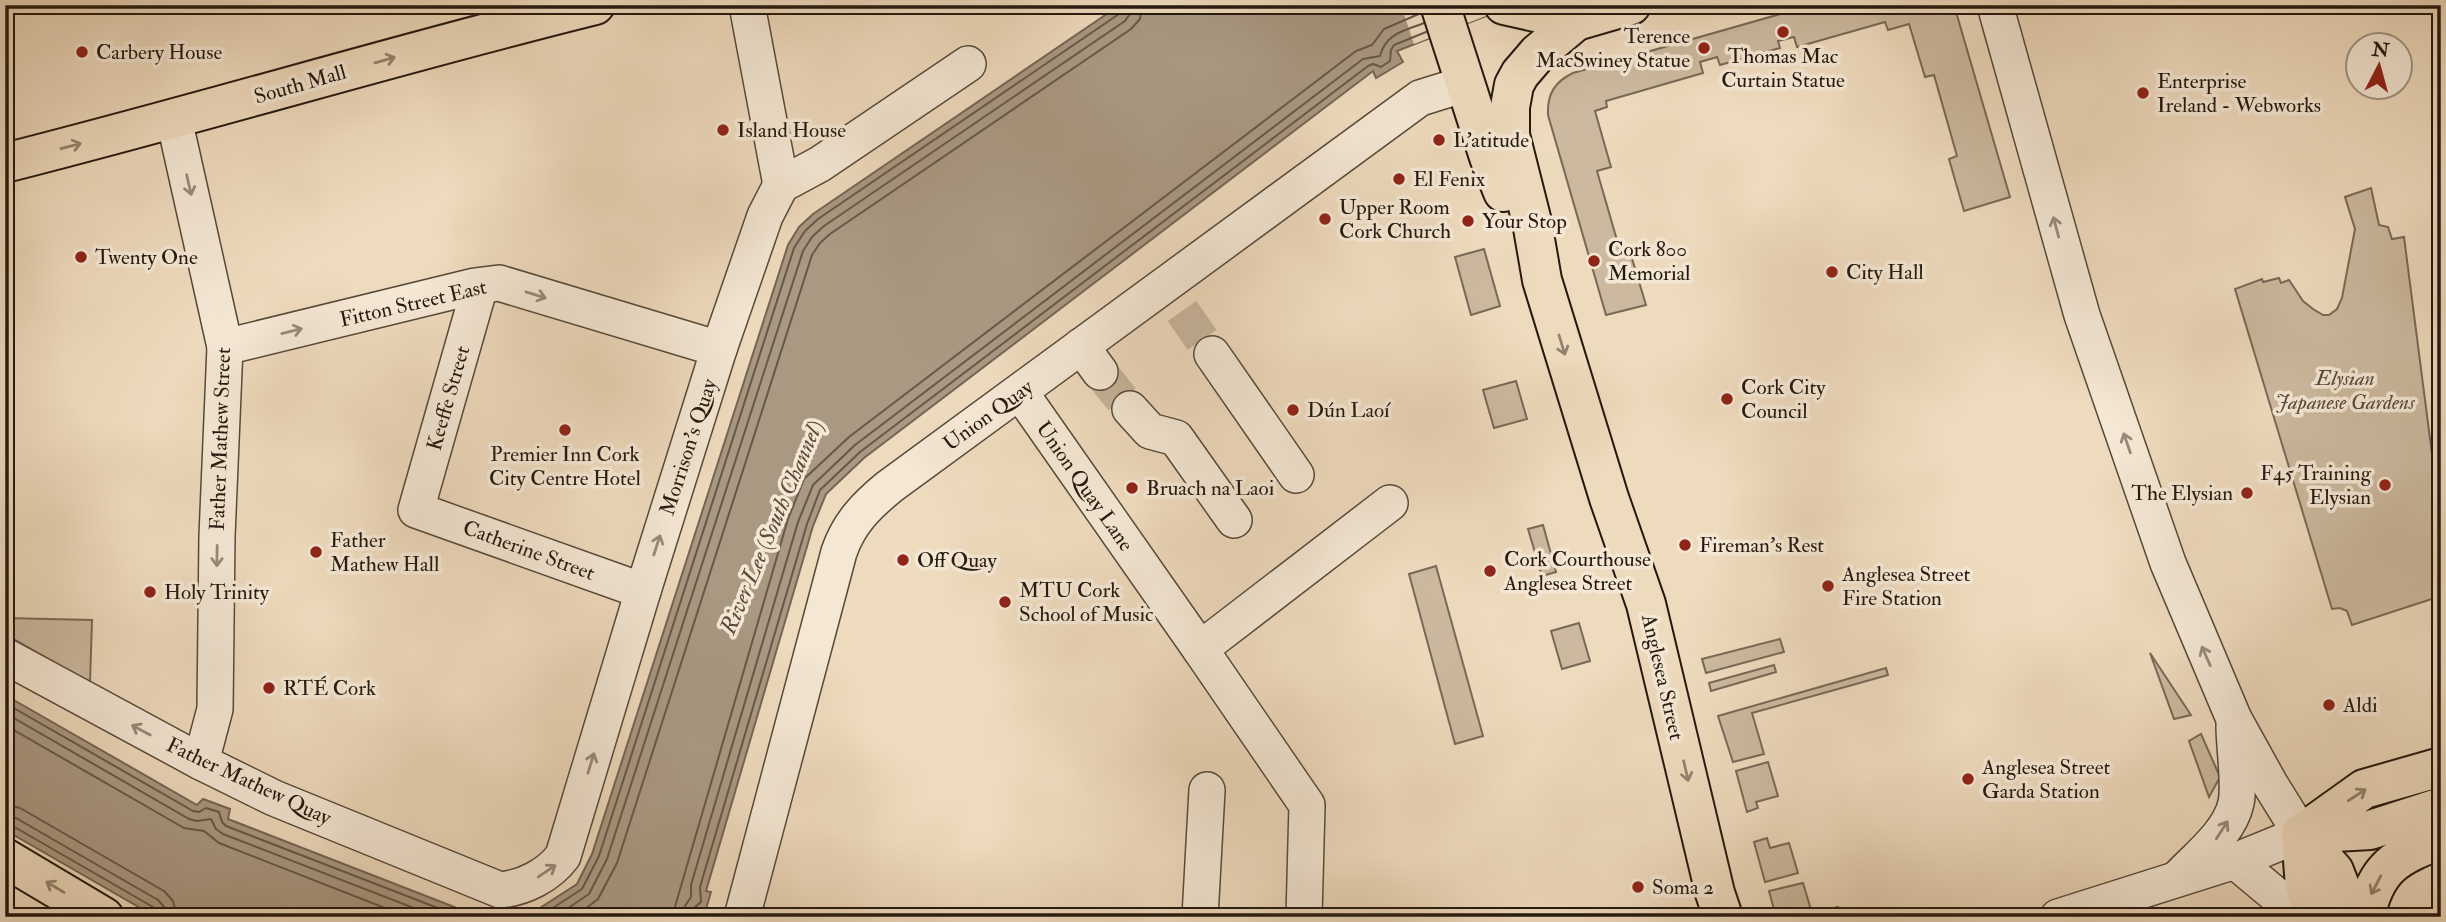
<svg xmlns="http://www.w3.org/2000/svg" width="2446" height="922" font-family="'IM FELL Double Pica',serif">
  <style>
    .green { fill: #ccb99f; stroke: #786957; stroke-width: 2 }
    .water { fill: #a99882; stroke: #746554; stroke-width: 2 }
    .pier { fill: #eedabd }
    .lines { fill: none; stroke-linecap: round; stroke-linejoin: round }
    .shore { stroke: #665848; stroke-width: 2 }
    .minor-tunnel { stroke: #c6b39a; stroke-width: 35; stroke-dasharray: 35 18; stroke-linecap: butt }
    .minor-casing { stroke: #56493a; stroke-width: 38 }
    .major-casing { stroke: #24190f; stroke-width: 42 }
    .highway-casing { stroke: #24190f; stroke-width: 42 }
    .minor { stroke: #f4e7d4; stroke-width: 35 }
    .major { stroke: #eedabd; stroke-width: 38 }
    .highway { stroke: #eedabd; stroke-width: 38 }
    .oneway { stroke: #93836f }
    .oneway2 { stroke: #968a7b }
    .poi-dot { fill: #8f2418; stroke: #f4e7d4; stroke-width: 2.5 }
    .labels { text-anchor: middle; stroke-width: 7; stroke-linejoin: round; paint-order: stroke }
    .poi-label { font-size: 21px; fill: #24190f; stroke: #f4e7d4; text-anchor: start }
    .street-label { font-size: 21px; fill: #24190f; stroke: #f4e7d4 }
    .park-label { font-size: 21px; font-style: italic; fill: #56493a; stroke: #f4e7d4 }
    .water-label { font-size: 23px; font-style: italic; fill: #594c3d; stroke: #f4e7d4 }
  </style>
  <rect width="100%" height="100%" fill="#eedabd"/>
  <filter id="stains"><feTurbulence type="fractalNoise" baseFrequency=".00286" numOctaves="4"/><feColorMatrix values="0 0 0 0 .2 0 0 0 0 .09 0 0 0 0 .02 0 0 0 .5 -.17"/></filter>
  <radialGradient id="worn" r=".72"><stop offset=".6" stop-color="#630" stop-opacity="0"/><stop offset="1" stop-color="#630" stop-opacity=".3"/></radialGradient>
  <g class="green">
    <path d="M1812 5H1954L2010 197 1964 211 1949 159 1957 156 1934 75 1925 77 1909 24 1888 30 1885 22 1797 47 1794 37 1778 41 1780 48 1720 65 1717 57 1700 62 1703 73 1606 101 1607 107 1595 111 1611 167 1597 171 1621 254 1630 252 1646 305 1606 315 1548 115C1547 95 1554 82 1573 73Z"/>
    <polygon points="2371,188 2379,225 2388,227 2392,239 2404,237 2433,462 2441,488 2441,596 2352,625 2347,611 2340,608 2332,609 2235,289 2262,279 2263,282 2279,278 2281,283 2289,280 2303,301 2313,309 2323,315 2329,315 2337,309 2342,298 2355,229 2345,197"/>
    <polygon points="1484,249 1500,306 1471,315 1455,257"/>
    <polygon points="1516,381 1527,419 1494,428 1483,390"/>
    <polygon points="1543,525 1556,572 1542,576 1528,529"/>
    <polygon points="1436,566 1483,736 1455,744 1409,574"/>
    <polygon points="5,618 92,620 90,683 5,634"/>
    <polygon points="1579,623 1590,661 1562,669 1551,631"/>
    <polygon points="1780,639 1784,652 1706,673 1702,659"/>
    <polygon points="2150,653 2191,715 2174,719"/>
    <polygon points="1774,665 1776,672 1711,691 1709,683"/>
    <polygon points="1886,668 1888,675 1752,713 1764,754 1733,762 1718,716"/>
    <polygon points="2201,734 2220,777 2209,797 2189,741"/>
    <polygon points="1768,762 1778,796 1756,802 1758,808 1747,812 1736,771"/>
    <polygon points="1767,838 1770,848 1789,843 1798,873 1765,882 1754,842"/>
    <polygon points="1803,883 1812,913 1838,907 1842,916 1776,917 1769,891"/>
  </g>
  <g class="water">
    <polygon points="1120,5 1514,5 1397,51 1403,62 1376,78 1373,71 864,458 826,494 813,526 706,891 711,892 705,912 700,911 698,917 526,917 577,884 592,854 788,245 799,227 813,214"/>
    <polygon points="5,695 197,805 203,799 230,809 228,819 480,917 156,917 5,830"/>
  </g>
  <polygon class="pier" points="1401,5 1514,5 1414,44"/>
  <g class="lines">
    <g class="shore">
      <polyline points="5,703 193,811 199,812 206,808 219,812 222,822 226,826 461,917"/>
      <polyline points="5,713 189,819 197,821 211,819 216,829 223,834 437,917"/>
      <polyline points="5,725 184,828 204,831 219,843 408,917"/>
      <polyline points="5,805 20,808 164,891 173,901 177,917"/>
      <polyline points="5,815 16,818 158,900 165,908 166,917"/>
      <polyline points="5,824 11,825 153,907 158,917"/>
      <polyline points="539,917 582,889 599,856 794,248 805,231 818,219 1119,14 1123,5"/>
      <polyline points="555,917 589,894 607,859 803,251 812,237 824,226 1125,21 1130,14 1132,5"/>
      <polyline points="575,917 598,899 617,863 812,255 820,243 830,234 1131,29 1140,19 1142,5"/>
      <polyline points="672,917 788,519 804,479 849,437 1356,51 1372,45 1384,29 1421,13"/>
      <path d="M683 917 685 906 691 897V885L798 522 813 485 855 445 1363 59 1380 56C1386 33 1404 31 1424 23"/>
      <polyline points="692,917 694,908 701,902 700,887 807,524 820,490 860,452 1368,66 1373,64 1381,67 1390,61 1391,50 1394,45 1426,32"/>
    </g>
    <g class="minor-tunnel">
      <polyline points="1182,311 1212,354"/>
      <polyline points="1100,372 1130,409"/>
    </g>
    <defs>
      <g id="minor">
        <polyline points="747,5 781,185"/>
        <polyline points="1995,5 2082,315 2168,563 2234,719 2270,784 2301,834 2235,861 2058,917"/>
        <polyline points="174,119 225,347 217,536 215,709 201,762"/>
        <polyline points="480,286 416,510 643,591"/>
        <polyline points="1081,346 1100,372"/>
        <polyline points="225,347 475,286 499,283 719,349"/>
        <polyline points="1212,354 1296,475"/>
        <polyline points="1020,392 1200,649 1390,503"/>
        <polyline points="1130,409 1150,431 1176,438 1234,520"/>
        <polyline points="1200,649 1307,805 1304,917"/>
        <path d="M5 656 201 762 274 798 500 890C524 888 549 875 563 856L643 591 719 349 765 216 781 185 820 164 968 64"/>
        <polyline points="2235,861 2283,901 2291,917"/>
        <path d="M2179 877C2199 856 2230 832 2236 803 2240 785 2234 747 2234 726"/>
        <path d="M742 917 839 552C849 523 866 506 889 487L1420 98 1465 84"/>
        <polyline points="1200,917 1207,790"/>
      </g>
      <g id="major">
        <polyline points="1440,5 1489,157 1503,192"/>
        <polyline points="1504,5 1576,21 1631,5"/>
        <polyline points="1576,21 1538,53 1520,74 1514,85 1510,107 1510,135 1532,222 1542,280 1609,498 1646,604 1715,893 1723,917"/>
        <path d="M5 163C203 113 397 54 595 5"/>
        <polyline points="5,858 104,917"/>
      </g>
      <g id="highway">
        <polyline points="2301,834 2364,789 2441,767"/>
        <polyline points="2301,834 2370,830 2441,807"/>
        <polyline points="2301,834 2334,871 2352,917"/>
        <polyline points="2301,834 2305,887 2315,917"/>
        <path d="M2365 917C2376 866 2396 857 2441 839"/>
      </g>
    </defs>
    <use href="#minor" class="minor-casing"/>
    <use href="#major" class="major-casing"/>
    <use href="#highway" class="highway-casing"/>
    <use href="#minor" class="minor"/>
    <use href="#major" class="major"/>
    <use href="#highway" class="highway"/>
  </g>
  <defs><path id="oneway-shaft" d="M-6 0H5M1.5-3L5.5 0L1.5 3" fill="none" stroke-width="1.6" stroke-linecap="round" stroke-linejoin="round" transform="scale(1.75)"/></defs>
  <g class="oneway">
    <use href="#oneway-shaft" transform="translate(385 60) rotate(-16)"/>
    <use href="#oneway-shaft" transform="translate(71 146) rotate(-15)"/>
    <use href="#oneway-shaft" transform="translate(1562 345) rotate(73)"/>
    <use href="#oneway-shaft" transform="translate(1686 771) rotate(77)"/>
    <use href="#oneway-shaft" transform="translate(2357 795) rotate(-33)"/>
    <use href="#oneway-shaft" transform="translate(2376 885) rotate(118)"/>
    <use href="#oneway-shaft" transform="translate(55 887) rotate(-149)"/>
  </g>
  <g class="oneway2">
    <use href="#oneway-shaft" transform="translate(189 185) rotate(77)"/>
    <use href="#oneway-shaft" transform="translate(2056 227) rotate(-105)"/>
    <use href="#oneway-shaft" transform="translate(536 295) rotate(17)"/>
    <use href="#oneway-shaft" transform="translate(292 331) rotate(-14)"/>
    <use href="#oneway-shaft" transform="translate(2127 443) rotate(-109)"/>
    <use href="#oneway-shaft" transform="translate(657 545) rotate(-72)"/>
    <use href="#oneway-shaft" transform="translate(217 556) rotate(91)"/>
    <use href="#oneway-shaft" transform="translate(2206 656) rotate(-114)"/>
    <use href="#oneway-shaft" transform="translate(141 730) rotate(-152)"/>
    <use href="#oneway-shaft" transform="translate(591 763) rotate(-73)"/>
    <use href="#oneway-shaft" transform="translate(2222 830) rotate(-57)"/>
    <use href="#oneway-shaft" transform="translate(547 871) rotate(-34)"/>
  </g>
  <g class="poi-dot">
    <circle cx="1783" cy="32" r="7"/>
    <circle cx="1704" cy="48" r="7"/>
    <circle cx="82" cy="52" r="7"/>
    <circle cx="2143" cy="93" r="7"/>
    <circle cx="723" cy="130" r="7"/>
    <circle cx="1439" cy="140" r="7"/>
    <circle cx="1399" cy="179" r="7"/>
    <circle cx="1325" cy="219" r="7"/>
    <circle cx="1468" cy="221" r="7"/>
    <circle cx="81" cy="257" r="7"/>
    <circle cx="1594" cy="261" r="7"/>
    <circle cx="1832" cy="272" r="7"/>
    <circle cx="1727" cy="399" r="7"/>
    <circle cx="1293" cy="410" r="7"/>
    <circle cx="565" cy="430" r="7"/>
    <circle cx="2385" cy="485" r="7"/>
    <circle cx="1132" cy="488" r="7"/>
    <circle cx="2247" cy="493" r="7"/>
    <circle cx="1685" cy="545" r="7"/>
    <circle cx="316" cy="552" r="7"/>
    <circle cx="903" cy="560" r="7"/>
    <circle cx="1490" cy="571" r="7"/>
    <circle cx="1828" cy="586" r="7"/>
    <circle cx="150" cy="592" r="7"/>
    <circle cx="1005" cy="602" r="7"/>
    <circle cx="269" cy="688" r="7"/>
    <circle cx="2329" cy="705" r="7"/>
    <circle cx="1968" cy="779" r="7"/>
    <circle cx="1638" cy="887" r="7"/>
  </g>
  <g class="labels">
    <g class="poi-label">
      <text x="1690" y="43" text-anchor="end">Terence<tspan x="1690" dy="24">MacSwiney Statue</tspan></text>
      <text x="96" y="59">Carbery House</text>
      <text x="1783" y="63" text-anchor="middle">Thomas Mac<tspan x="1783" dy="24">Curtain Statue</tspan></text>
      <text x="2157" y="88">Enterprise<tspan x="2157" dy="24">Ireland - Webworks</tspan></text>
      <text x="737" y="137">Island House</text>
      <text x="1453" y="147">L'atitude</text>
      <text x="1413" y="186">El Fenix</text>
      <text x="1339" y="214">Upper Room<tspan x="1339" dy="24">Cork Church</tspan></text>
      <text x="1482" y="228">Your Stop</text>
      <text x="1608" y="256">Cork 800<tspan x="1608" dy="24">Memorial</tspan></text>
      <text x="95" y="264">Twenty One</text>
      <text x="1846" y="279">City Hall</text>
      <text x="1741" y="394">Cork City<tspan x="1741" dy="24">Council</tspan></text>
      <text x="1307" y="417">Dún Laoí</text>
      <text x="565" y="461" text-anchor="middle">Premier Inn Cork<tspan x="565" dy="24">City Centre Hotel</tspan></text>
      <text x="2371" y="480" text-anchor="end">F45 Training<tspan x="2371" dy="24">Elysian</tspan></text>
      <text x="1146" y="495">Bruach na Laoi</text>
      <text x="2233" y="500" text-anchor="end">The Elysian</text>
      <text x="330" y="547">Father<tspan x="330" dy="24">Mathew Hall</tspan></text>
      <text x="1699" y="552">Fireman's Rest</text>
      <text x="1504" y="566">Cork Courthouse<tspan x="1504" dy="24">Anglesea Street</tspan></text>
      <text x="917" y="567">Off Quay</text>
      <text x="1842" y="581">Anglesea Street<tspan x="1842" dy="24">Fire Station</tspan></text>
      <text x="1019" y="597">MTU Cork<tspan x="1019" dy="24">School of Music</tspan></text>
      <text x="164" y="599">Holy Trinity</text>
      <text x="283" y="695">RTÉ Cork</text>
      <text x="2343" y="712">Aldi</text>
      <text x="1982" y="774">Anglesea Street<tspan x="1982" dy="24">Garda Station</tspan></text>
      <text x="1652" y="894">Soma 2</text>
    </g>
    <g class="street-label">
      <text transform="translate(300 84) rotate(-16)" y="7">South Mall</text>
      <text transform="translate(413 303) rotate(-13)" y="7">Fitton Street East</text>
      <text transform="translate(448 398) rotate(-74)" y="7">Keeffe Street</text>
      <text transform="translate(988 415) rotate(-36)" y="7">Union Quay</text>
      <text transform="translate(220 439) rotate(-88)" y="7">Father Mathew Street</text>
      <text transform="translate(688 447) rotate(-72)" y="7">Morrison's Quay</text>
      <text transform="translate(1085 486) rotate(55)" y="7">Union Quay Lane</text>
      <text transform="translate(529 550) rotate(20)" y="7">Catherine Street</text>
      <text transform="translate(1663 677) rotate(77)" y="7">Anglesea Street</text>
      <text transform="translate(249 781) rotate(25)" y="7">Father Mathew Quay</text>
    </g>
    <g class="park-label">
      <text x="2345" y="385">Elysian<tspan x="2345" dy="24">Japanese Gardens</tspan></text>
    </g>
    <g class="water-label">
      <text transform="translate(771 527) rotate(-67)" y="8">River Lee (South Channel)</text>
    </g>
  </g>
  <rect width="2446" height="922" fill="none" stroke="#eedabd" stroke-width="28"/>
  <rect x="7" y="7" width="2432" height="908" fill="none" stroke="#24190f" stroke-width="3.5"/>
  <rect x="14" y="14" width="2418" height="894" fill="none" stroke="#24190f" stroke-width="2"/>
  <g transform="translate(2379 66) rotate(6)"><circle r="33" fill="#f4e7d4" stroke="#a19585" stroke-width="2"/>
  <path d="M0-5L12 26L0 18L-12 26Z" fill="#8f2418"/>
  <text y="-10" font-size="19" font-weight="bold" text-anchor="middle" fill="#24190f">N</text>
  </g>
  <rect width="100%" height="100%" filter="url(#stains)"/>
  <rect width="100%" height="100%" fill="url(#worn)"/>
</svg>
